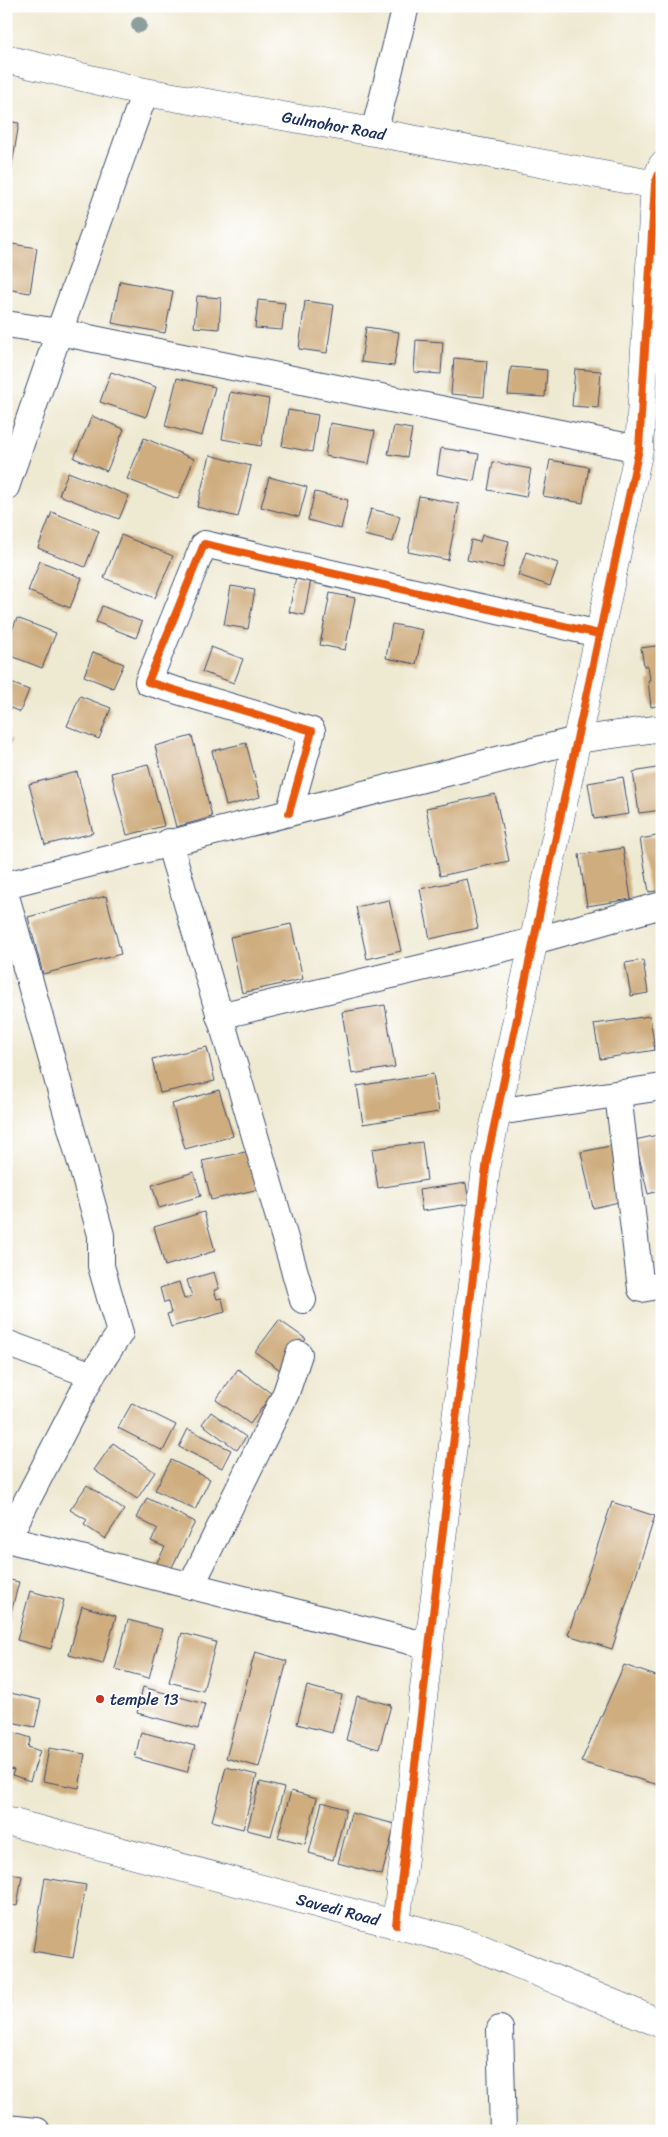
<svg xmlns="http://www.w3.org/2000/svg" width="668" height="2137" font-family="Sriracha,sans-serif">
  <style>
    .building { fill: #cfad7f }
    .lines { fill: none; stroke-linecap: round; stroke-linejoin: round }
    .street-casing { stroke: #3b4b6f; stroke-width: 28 }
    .secondary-casing { stroke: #3b4b6f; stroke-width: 29 }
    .street { stroke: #fff; stroke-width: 26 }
    .secondary { stroke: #fff; stroke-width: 28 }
    .cycleway-casing { stroke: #fff; stroke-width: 11 }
    .cycleway { stroke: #e8590c; stroke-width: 8 }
    .tree { fill: #8c9f9c }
    .poi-dot { fill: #c8321e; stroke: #fff; stroke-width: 2 }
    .labels { text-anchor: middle; stroke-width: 4; stroke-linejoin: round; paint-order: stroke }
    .street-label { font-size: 16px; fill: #1b2f5e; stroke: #fff }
    .poi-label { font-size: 16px; fill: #1b2f5e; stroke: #fff; text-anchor: start }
  </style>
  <rect width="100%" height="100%" fill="#fff"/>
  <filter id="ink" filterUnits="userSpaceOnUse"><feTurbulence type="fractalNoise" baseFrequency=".02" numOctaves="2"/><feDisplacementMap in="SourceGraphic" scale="10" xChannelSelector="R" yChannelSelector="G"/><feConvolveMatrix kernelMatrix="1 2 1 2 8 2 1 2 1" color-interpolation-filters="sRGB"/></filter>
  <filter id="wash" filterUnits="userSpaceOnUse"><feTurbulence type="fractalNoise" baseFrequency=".0096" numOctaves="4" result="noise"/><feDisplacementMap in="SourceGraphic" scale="20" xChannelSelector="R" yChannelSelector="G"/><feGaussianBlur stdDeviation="1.12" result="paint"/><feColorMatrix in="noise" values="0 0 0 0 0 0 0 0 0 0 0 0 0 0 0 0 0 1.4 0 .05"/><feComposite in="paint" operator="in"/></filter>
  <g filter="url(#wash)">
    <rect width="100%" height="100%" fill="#eee9d1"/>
    <g id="blocks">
      <g class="building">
        <polygon points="6,121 19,123 9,184 6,184"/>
        <polygon points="12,244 37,248 30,293 6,289"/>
        <polygon points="120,281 173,291 165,333 112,323"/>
        <polygon points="197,296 221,298 219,329 194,327"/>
        <polygon points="258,300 285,303 282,330 255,328"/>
        <polygon points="305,301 334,305 327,353 299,349"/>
        <polygon points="366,327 399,332 394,366 361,362"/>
        <polygon points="416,340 443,342 441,374 414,372"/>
        <polygon points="454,358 487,361 484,397 451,394"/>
        <polygon points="511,367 547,370 545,397 508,395"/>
        <polygon points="575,369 601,371 598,408 572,406"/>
        <polygon points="111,372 156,387 146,417 100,402"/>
        <polygon points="177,378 215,387 202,436 165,426"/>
        <polygon points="230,392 269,399 261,446 222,439"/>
        <polygon points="288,410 318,415 312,452 282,446"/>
        <polygon points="92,416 124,429 107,471 74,458"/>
        <polygon points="330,423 375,431 369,464 325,456"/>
        <polygon points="394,426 412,429 407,457 388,454"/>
        <polygon points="144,438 194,459 178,499 127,479"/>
        <polygon points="441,448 479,454 474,481 437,474"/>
        <polygon points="210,455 251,466 238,517 197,507"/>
        <polygon points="550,460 589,467 583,503 543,496"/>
        <polygon points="493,462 531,469 526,497 488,490"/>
        <polygon points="68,472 129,496 119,519 59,495"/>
        <polygon points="269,477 307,487 299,517 261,507"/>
        <polygon points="315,492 348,500 341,529 308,520"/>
        <polygon points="419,496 459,504 448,560 408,552"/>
        <polygon points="371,509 400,516 393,542 364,535"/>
        <polygon points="52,512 99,531 85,567 38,548"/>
        <polygon points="121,535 173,556 155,598 104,578"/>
        <polygon points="482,535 509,541 503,568 467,560 471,540 480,542"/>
        <polygon points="526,552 558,563 550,586 518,575"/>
        <polygon points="40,561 82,578 70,608 28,591"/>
        <polygon points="296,577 311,580 304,615 289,612"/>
        <polygon points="231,586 255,590 248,629 224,625"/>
        <polygon points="330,593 355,598 345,650 320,645"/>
        <polygon points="102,606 142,622 136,638 96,622"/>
        <polygon points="17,618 56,633 42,668 6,654 6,645"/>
        <polygon points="392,624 423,630 416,664 386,658"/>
        <polygon points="662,645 662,705 651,707 648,680 650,680 648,666 644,666 641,648"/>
        <polygon points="211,647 243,659 234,683 202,672"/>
        <polygon points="93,652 124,664 113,688 84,676"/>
        <polygon points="6,681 29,690 20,712 6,706"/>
        <polygon points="80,696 111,708 99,739 67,726"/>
        <polygon points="192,736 212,817 176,827 155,746"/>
        <polygon points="6,737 12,740 6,754"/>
        <polygon points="246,743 260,797 226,806 212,751"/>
        <polygon points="148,764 164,826 127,835 111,773"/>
        <polygon points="662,767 662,810 639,813 633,772"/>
        <polygon points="77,772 93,833 45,845 29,784"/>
        <polygon points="623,777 629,814 594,819 588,783"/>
        <polygon points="495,794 509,861 440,876 426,808"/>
        <polygon points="662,835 662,890 649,892 640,839"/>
        <polygon points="623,848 631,899 587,906 579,855"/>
        <polygon points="467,879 478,928 430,939 420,889"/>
        <polygon points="106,896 121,954 43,974 28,917"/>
        <polygon points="389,900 401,951 367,959 356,907"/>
        <polygon points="291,924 303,979 242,993 230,937"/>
        <polygon points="643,960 648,993 631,996 625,963"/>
        <polygon points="385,1005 395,1067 352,1074 342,1012"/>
        <polygon points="650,1016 655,1050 600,1059 594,1024"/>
        <polygon points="207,1047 215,1081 160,1093 152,1059"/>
        <polygon points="433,1074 439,1112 363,1124 357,1086"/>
        <polygon points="219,1090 233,1136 185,1149 172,1104"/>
        <polygon points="662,1134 662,1190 648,1194 635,1140"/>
        <polygon points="422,1142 427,1180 378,1188 372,1149"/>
        <polygon points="615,1145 627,1200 593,1208 581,1152"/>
        <polygon points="250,1151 259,1189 211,1200 202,1161"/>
        <polygon points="194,1172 201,1196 159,1208 152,1185"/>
        <polygon points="466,1183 469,1204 422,1211 419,1190"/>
        <polygon points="204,1212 215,1251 165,1266 154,1227"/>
        <polygon points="214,1272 219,1289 214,1290 217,1299 222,1298 225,1312 171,1327 167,1314 171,1313 168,1302 164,1303 160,1288 179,1282 184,1299 192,1296 187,1280"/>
        <polygon points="279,1320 306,1339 283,1372 255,1352"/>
        <polygon points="238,1369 272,1394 250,1424 216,1400"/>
        <polygon points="132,1403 176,1425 163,1451 118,1428"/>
        <polygon points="211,1412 246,1437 237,1450 202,1424"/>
        <polygon points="188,1429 231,1450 222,1468 179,1447"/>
        <polygon points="113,1443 155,1472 137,1499 94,1470"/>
        <polygon points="171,1460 210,1479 195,1510 155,1490"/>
        <polygon points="87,1485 124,1510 105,1539 84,1525 87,1520 70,1510"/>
        <polygon points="147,1498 195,1522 168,1575 154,1568 165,1547 151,1541 158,1529 137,1518"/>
        <polygon points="612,1502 655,1516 612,1649 568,1635"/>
        <polygon points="6,1579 19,1582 7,1627 6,1627"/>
        <polygon points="30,1591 64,1600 51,1649 17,1640"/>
        <polygon points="82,1606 116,1616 103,1664 69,1655"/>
        <polygon points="128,1620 162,1629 149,1678 115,1669"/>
        <polygon points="182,1633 216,1642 203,1691 169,1682"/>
        <polygon points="255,1652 287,1661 259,1767 226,1758"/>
        <polygon points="624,1665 662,1678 662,1786 581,1762"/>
        <polygon points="307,1686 342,1695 332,1733 297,1724"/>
        <polygon points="143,1687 205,1704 198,1729 137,1713"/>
        <polygon points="6,1692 41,1700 35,1727 6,1721"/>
        <polygon points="357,1696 391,1705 379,1749 346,1740"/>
        <polygon points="9,1731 31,1738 28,1747 40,1751 30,1781 12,1775 14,1770 6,1768 6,1738"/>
        <polygon points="141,1732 195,1746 187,1772 135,1758"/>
        <polygon points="49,1748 85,1754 79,1788 43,1781"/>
        <polygon points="226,1767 257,1775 243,1829 212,1821"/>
        <polygon points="260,1782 284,1788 271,1836 247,1830"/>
        <polygon points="291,1791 317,1798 305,1844 278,1837"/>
        <polygon points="322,1802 346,1809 333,1860 309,1853"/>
        <polygon points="351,1813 395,1824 382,1875 338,1863"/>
        <polygon points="6,1873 22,1876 17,1906 6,1904"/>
        <polygon points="45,1878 86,1885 73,1958 33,1951"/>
        <polygon points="6,1986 11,1987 7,2006 6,2005"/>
      </g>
    </g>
  </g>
  <g filter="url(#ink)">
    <use href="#blocks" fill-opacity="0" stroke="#3b4b6f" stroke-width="1"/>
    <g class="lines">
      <defs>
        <g id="street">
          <polyline points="374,132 406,6"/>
          <polyline points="6,324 59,332 639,449"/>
          <polyline points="6,487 59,332 145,92"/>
          <polyline points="289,813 312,731 148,682 204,544 599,634"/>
          <polyline points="169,842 303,1300"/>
          <polyline points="6,885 576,740 662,728"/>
          <polyline points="6,896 101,1235 101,1266 120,1333 92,1375"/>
          <polyline points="219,1016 534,941 662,905"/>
          <polyline points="618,1094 641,1289 662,1285"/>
          <polyline points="497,1112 662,1087"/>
          <polyline points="6,1343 92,1375 7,1539"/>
          <polyline points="6,1539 429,1646"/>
          <polyline points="191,1586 286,1393 299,1354"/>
          <polyline points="500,2029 503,2131"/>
          <polyline points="6,2128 37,2131"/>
        </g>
        <g id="secondary">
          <polyline points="6,59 145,92 374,132 662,186"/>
          <polyline points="6,1821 470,1944 662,2024"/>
          <polyline points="396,1925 487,1159 639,449 655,184 662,166"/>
        </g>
      </defs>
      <use href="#street" class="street-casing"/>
      <use href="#secondary" class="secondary-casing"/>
      <use href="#street" class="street"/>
      <use href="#secondary" class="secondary"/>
      <defs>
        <g id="cycleway">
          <polyline points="289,813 312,731 148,682 204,544 599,634"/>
          <polyline points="396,1925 487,1159 639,449 655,184 662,166"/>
        </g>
      </defs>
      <use href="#cycleway" class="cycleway-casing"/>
      <use href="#cycleway" class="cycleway"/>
    </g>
    <circle class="tree" cx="139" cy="25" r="8"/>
  </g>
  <circle class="poi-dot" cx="100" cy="1699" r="5"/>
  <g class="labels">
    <g class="street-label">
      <text transform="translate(334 125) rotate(10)" y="6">Gulmohor Road</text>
      <text transform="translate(338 1909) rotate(15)" y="6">Savedi Road</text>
    </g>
    <g class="poi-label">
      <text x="110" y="1705">temple 13</text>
    </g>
  </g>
  <rect width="668" height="2137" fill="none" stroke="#fff" stroke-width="25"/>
</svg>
